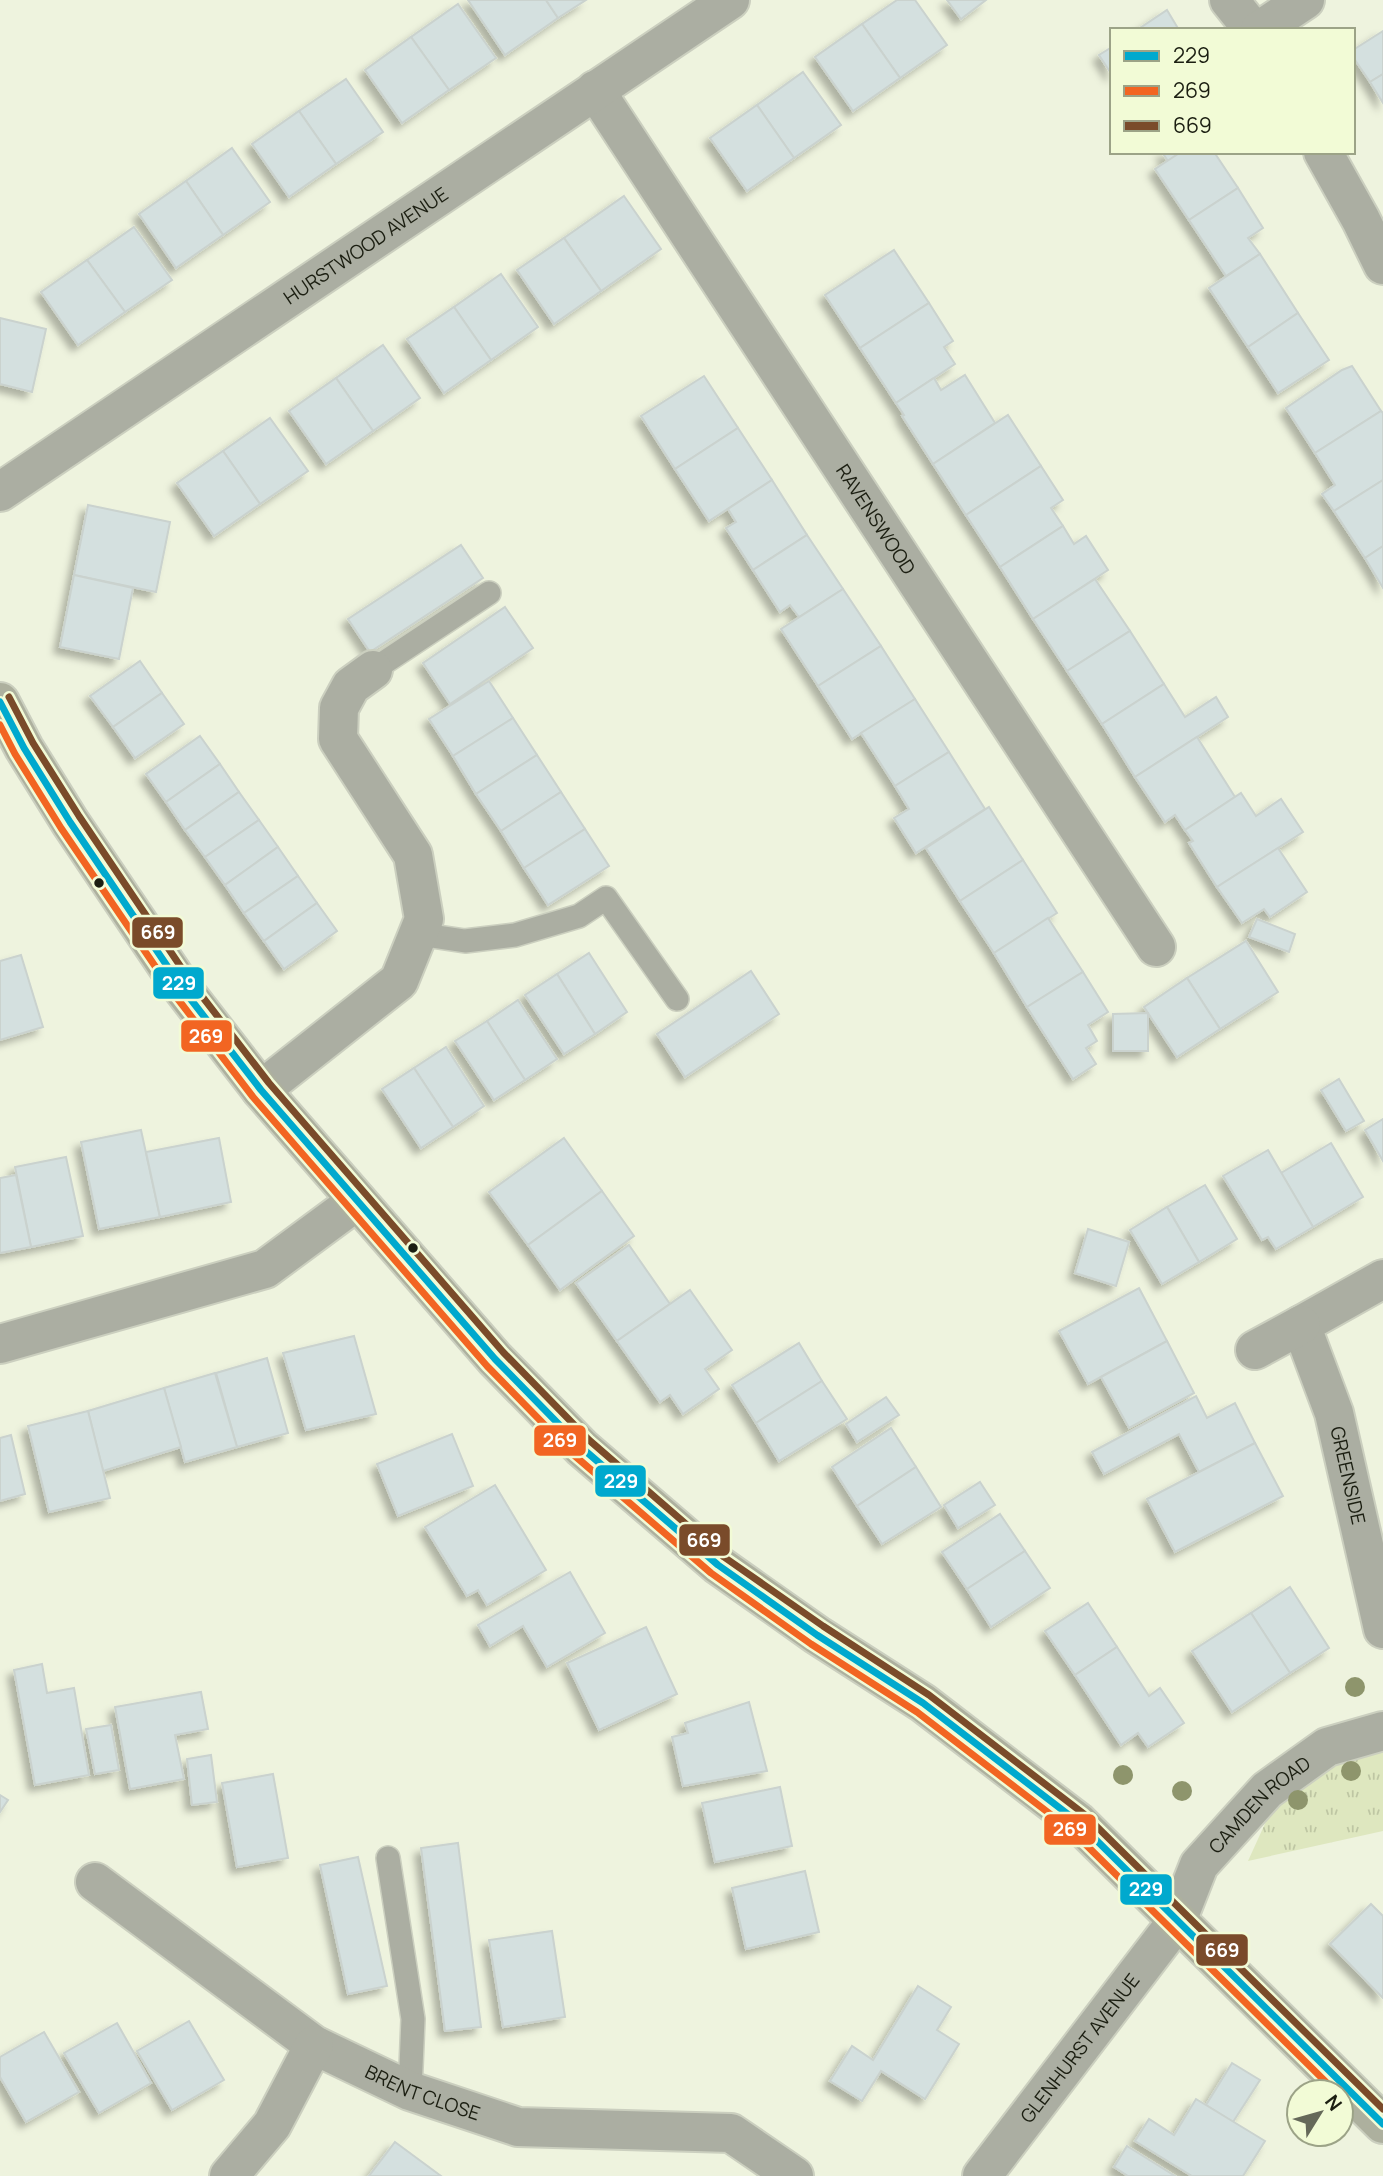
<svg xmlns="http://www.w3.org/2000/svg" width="1383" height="2176" font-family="Manrope,sans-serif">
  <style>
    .grass { fill: url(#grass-tufts) }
    .building { fill: #d4e0df; stroke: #cad2ce; stroke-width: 2; filter: url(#shadow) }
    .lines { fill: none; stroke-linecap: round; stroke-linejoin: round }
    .lane-casing { stroke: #cbcfbf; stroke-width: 26 }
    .street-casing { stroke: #cbcfbf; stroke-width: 42 }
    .primary-casing { stroke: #cbcfbf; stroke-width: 42 }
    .lane { stroke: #abaea2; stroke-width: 23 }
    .street { stroke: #abaea2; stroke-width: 38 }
    .primary { stroke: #adb09e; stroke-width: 38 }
    .bus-1-casing { stroke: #f2fbd6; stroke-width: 12 }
    .bus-2-casing { stroke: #f2fbd6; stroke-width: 12 }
    .bus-3-casing { stroke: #f2fbd6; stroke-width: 12 }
    .bus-1 { stroke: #00a9ce; stroke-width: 7 }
    .bus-2 { stroke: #f26522; stroke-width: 7 }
    .bus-3 { stroke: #7a4b2a; stroke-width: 7 }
    .tree { fill: #8e956c }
    .bus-dot { fill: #1b1e11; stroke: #f2fbd6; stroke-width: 2.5 }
    .labels { text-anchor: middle; stroke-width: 5; stroke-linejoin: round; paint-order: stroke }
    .street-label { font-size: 19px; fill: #1b1e11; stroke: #f2fbd6 }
    .line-badge { stroke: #f2fbd6; stroke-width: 2.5 }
    .badge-label { font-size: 19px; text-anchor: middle; font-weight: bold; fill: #fff }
  </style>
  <defs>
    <pattern id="grass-tufts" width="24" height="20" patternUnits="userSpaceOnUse" patternTransform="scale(1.75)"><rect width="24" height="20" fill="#dee7bf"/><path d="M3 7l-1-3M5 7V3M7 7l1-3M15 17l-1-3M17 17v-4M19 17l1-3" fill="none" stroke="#bec6a3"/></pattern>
    <filter id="shadow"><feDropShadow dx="-6" dy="6" stdDeviation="3.5" flood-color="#0004"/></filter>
  </defs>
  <rect width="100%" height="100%" fill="#eef3de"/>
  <polygon class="grass" points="1383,1746 1383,1831 1248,1861 1268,1817 1321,1767"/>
  <g class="building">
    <polygon points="468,0 546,0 558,18 505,55"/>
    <polygon points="546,0 586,0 558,18"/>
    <polygon points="897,0 915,0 947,45 900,78 862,24"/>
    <polygon points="947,0 986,0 961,19"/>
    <polygon points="458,4 496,58 449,90 411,37"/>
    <polygon points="1167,10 1179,30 1137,30"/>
    <polygon points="862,24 900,78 853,111 815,57"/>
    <polygon points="1383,31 1383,74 1370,82 1353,57 1353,50"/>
    <polygon points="411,37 449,90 402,123 365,70"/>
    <polygon points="1112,47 1112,75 1099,55"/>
    <polygon points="803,72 841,125 794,158 757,105"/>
    <polygon points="1383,74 1383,103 1370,82"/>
    <polygon points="346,79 383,132 336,164 299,111"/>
    <polygon points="757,105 794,158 747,191 710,138"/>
    <polygon points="299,111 336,164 289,197 252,144"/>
    <polygon points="232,148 270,202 223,235 186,181"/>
    <polygon points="1162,152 1181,152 1168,161"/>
    <polygon points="1181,152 1214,152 1238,188 1189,220 1155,169"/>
    <polygon points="186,181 223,235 176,268 139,214"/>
    <polygon points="1238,188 1263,228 1248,238 1260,254 1226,276 1189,220"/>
    <polygon points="624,196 661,249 601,291 564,238"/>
    <polygon points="134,227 172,280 125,312 87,260"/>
    <polygon points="564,238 601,291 554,324 517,270"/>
    <polygon points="894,250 929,303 860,348 825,295"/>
    <polygon points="1260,254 1298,313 1248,347 1209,288"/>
    <polygon points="87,260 125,312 78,345 41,292"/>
    <polygon points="501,274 538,327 491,360 454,307"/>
    <polygon points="929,303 953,341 944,347 955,364 896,403 860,348"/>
    <polygon points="454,307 491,360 444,393 407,339"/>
    <polygon points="1298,313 1329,360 1278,393 1248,347"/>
    <polygon points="0,318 46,329 32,392 0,384"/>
    <polygon points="383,345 420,398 373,431 336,378"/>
    <polygon points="1352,366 1381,411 1315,453 1286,408 1342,370"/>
    <polygon points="965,375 995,423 933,464 902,416 904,415 896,403 934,378 941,390"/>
    <polygon points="704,376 738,428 675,469 641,416"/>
    <polygon points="336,378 373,431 326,464 289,411"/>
    <polygon points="1381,411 1383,413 1383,480 1334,511 1322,494 1335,485 1315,453"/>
    <polygon points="1008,415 1041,466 966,515 933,464"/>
    <polygon points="270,418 308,471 260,504 223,451"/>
    <polygon points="738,428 772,480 709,521 675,469"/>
    <polygon points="223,451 260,504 214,536 177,483"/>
    <polygon points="1041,466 1063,500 1051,508 1063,526 1000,567 966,515"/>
    <polygon points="772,480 807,535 753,570 726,528 736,522 728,509"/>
    <polygon points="1383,480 1383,546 1365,558 1334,511"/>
    <polygon points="88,505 170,522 156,592 74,575"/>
    <polygon points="1063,526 1074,544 1086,536 1108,570 1033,619 1000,567"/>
    <polygon points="807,535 843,589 799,617 790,605 780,612 753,570"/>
    <polygon points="461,545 483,578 370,652 348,619"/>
    <polygon points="1383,546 1383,588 1365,558"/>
    <polygon points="74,575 133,588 119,659 60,647"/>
    <polygon points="1095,579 1130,631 1067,671 1033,619"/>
    <polygon points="843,589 881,646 818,686 781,629"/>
    <polygon points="505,607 533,648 450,704 423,663"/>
    <polygon points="1130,631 1164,684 1102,724 1067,671"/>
    <polygon points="881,646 915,699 852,739 818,686"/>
    <polygon points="140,661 162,693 113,727 90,696"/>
    <polygon points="489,681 513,718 453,756 429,719"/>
    <polygon points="1164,684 1185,717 1216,697 1228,717 1135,777 1102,724"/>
    <polygon points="162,693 184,724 135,758 113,727"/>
    <polygon points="915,699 949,752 895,786 861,733"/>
    <polygon points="513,718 537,755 476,794 453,756"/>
    <polygon points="200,736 220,764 166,802 146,774"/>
    <polygon points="1197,737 1235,797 1185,830 1175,815 1165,822 1135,777"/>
    <polygon points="949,752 985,809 916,853 894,818 909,809 895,786"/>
    <polygon points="537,755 561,792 501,831 476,794"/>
    <polygon points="220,764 239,792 185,830 166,802"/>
    <polygon points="239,792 259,820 205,857 185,830"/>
    <polygon points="561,792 585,829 524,868 501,831"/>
    <polygon points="1241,793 1256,816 1281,799 1303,832 1217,887 1189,843 1193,841 1185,830"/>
    <polygon points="989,807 1023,860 960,901 926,848"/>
    <polygon points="259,820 278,847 225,885 205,857"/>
    <polygon points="585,829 609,866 548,905 524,868"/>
    <polygon points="278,847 298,876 244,913 225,885"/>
    <polygon points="1278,848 1307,892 1270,917 1264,909 1242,923 1217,887"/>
    <polygon points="1023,860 1057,913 994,953 960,901"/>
    <polygon points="298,876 317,903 264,941 244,913"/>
    <polygon points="317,903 337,931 284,969 264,941"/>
    <polygon points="1048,918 1083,972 1027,1007 994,953"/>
    <polygon points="1257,919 1295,934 1289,952 1249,937"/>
    <polygon points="1246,941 1278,992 1220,1029 1187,978"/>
    <polygon points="589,953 627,1012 595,1034 557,974"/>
    <polygon points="21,955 43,1027 0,1040 0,961"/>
    <polygon points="751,971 779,1014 685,1077 657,1034"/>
    <polygon points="1083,972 1108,1012 1088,1025 1097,1041 1086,1048 1096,1064 1073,1079 1027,1007"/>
    <polygon points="557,974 595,1034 564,1054 525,995"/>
    <polygon points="1187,978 1220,1029 1177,1057 1144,1007"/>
    <polygon points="518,1000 557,1059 525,1080 487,1021"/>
    <polygon points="1148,1013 1148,1051 1113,1051 1113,1014"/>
    <polygon points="487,1021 525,1080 494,1100 455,1041"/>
    <polygon points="446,1047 484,1106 453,1127 414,1068"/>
    <polygon points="414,1068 453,1127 421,1148 382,1089"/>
    <polygon points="1339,1079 1364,1121 1346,1131 1321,1090"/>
    <polygon points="1383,1119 1383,1161 1365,1130"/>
    <polygon points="141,1130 160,1217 99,1229 81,1142"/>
    <polygon points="219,1138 231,1202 160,1217 146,1152"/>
    <polygon points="564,1138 602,1191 528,1245 489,1192"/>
    <polygon points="1331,1143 1363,1197 1313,1227 1281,1173"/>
    <polygon points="1268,1150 1313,1227 1276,1249 1268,1237 1262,1240 1223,1176"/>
    <polygon points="66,1157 83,1236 31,1247 15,1167"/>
    <polygon points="16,1175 31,1247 0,1253 0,1178"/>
    <polygon points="1205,1185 1237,1239 1199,1262 1167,1207"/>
    <polygon points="602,1191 634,1236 560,1290 528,1245"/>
    <polygon points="1167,1207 1199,1262 1162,1284 1130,1230"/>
    <polygon points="1088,1229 1129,1242 1116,1286 1075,1273"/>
    <polygon points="629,1245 670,1304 617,1341 576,1283"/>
    <polygon points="1139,1288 1167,1341 1088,1384 1059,1331"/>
    <polygon points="690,1290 732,1350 705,1369 719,1389 683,1414 670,1395 660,1402 617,1341"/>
    <polygon points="354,1336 376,1414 306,1430 283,1353"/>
    <polygon points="1167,1341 1194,1393 1129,1428 1101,1377"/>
    <polygon points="799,1343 822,1381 756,1423 732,1385"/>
    <polygon points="267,1358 288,1433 237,1447 216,1373"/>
    <polygon points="215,1373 237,1447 185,1462 164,1388"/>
    <polygon points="822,1381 847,1419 779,1461 756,1423"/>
    <polygon points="164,1388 181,1447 103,1471 88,1411"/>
    <polygon points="1196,1396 1207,1418 1235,1403 1255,1443 1199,1472 1179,1434 1104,1474 1092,1452"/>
    <polygon points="886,1397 899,1415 857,1442 846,1424"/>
    <polygon points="88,1411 110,1498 49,1512 28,1426"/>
    <polygon points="891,1428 916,1467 857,1506 832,1467"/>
    <polygon points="452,1434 473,1486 398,1516 377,1464"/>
    <polygon points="11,1435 25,1494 0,1501 0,1438"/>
    <polygon points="1255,1443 1283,1496 1175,1552 1147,1499"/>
    <polygon points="916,1467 941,1507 882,1544 857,1506"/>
    <polygon points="980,1482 995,1505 958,1528 944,1505"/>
    <polygon points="495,1485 546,1570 487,1605 478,1590 467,1596 425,1527"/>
    <polygon points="1000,1514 1025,1551 967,1589 942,1552"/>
    <polygon points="1025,1551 1050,1588 991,1627 967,1589"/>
    <polygon points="570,1572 605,1633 547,1667 523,1626 490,1646 478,1625"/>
    <polygon points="1290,1587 1329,1648 1290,1673 1251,1613"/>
    <polygon points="1088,1603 1117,1647 1075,1675 1045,1631"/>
    <polygon points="1251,1613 1290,1673 1232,1712 1192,1651"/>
    <polygon points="646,1627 677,1694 599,1730 567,1663"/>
    <polygon points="1117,1647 1149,1696 1160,1688 1184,1723 1148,1747 1138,1733 1121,1745 1075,1675"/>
    <polygon points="42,1664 47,1693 74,1688 89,1775 35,1785 14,1670"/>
    <polygon points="201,1692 208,1729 175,1735 184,1779 130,1789 115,1707"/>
    <polygon points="749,1702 767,1771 683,1786 672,1737 688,1733 685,1723"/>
    <polygon points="111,1725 119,1770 95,1774 86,1729"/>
    <polygon points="211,1755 217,1802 192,1805 187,1759"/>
    <polygon points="273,1774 288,1858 237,1867 222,1783"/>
    <polygon points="780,1787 792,1846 715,1862 702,1803"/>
    <polygon points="0,1795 8,1800 0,1812"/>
    <polygon points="458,1843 481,2027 445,2031 421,1848"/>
    <polygon points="358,1857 387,1986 348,1994 320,1865"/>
    <polygon points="805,1871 819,1932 746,1949 732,1888"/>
    <polygon points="1371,1904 1383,1916 1383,1998 1330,1944"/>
    <polygon points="552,1931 565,2017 503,2027 489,1940"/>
    <polygon points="918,1986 951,2007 937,2030 959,2044 925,2099 881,2071 862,2101 830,2081 852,2046 873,2060"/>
    <polygon points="189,2021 224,2080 172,2110 137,2051"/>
    <polygon points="117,2023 151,2083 99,2113 64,2053"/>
    <polygon points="44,2032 79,2092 26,2122 0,2077 0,2057"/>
    <polygon points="1232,2063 1260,2080 1233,2122 1206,2105"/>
    <polygon points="1196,2099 1265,2141 1243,2176 1192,2176 1135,2141 1149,2119 1174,2135"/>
    <polygon points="395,2142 441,2176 369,2176"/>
    <polygon points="1127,2146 1175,2176 1128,2176 1114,2167"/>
  </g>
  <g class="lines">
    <defs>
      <g id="lane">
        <polyline points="373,670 489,593"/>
        <polyline points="418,934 465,941 515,935 579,916 606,898 677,999"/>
        <polyline points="388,1858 413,2019 410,2091"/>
      </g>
      <g id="street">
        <polyline points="1229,0 1253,30"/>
        <polyline points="1260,30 1305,0"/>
        <path id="s1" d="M595 90 1156 947"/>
        <polyline points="1323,152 1361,220 1383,265"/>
        <path id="s2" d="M0 492 730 0"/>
        <polyline points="261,1090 399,981 424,919 413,855 338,739 339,708 351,686 373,670"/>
        <path id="s3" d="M1383 1279 1301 1325 1334 1413 1383 1629"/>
        <polyline points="0,1344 265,1269 357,1201"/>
        <polyline points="1255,1350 1301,1325"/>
        <path id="s4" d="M95 1882 314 2045 410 2091 518 2127 731 2133 794 2176"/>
        <polyline points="229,2176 272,2125 314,2045"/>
        <path id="s5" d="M982 2176 1177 1921 1199 1865 1267 1790 1327 1747 1383 1731"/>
      </g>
      <polyline id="primary" points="0,702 24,748 70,822 182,988 261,1090 495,1359 582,1448 718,1565 817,1635 923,1703 1078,1822 1383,2124"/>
    </defs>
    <use href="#lane" class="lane-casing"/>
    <use href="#street" class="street-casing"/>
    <use href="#primary" class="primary-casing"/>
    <use href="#lane" class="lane"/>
    <use href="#street" class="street"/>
    <use href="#primary" class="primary"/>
    <defs>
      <polyline id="bus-1" points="0,702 24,748 70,822 182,988 261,1090 495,1359 582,1448 718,1565 817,1635 923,1703 1078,1822 1383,2124"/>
      <polyline id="bus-2" points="0,725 15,754 61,828 174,994 253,1097 487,1366 575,1456 711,1573 811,1644 917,1712 1071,1830 1336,2092"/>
      <polyline id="bus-3" points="9,697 33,743 79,816 191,982 269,1083 503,1352 589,1440 724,1557 823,1626 929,1695 1084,1814 1383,2109"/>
    </defs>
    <use href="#bus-1" class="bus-1-casing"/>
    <use href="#bus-2" class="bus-2-casing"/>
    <use href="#bus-3" class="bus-3-casing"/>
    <use href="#bus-1" class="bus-1"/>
    <use href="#bus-2" class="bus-2"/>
    <use href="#bus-3" class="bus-3"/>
  </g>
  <g class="tree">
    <circle cx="1355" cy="1687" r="10"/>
    <circle cx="1351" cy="1771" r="10"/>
    <circle cx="1123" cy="1775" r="10"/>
    <circle cx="1182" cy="1791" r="10"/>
    <circle cx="1298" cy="1800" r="10"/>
  </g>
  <g class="bus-dot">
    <circle cx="99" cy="883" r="6"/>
    <circle cx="413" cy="1248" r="6"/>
  </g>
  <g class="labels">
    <g class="street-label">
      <text dy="7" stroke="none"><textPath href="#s2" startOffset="441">HURSTWOOD AVENUE</textPath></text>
      <text dy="7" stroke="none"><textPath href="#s1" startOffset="513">RAVENSWOOD</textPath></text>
      <text dy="7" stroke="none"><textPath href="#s3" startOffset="252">GREENSIDE</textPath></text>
      <text dy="7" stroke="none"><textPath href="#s5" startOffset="467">CAMDEN ROAD</textPath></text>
      <text dy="7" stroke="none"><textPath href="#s5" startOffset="161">GLENHURST AVENUE</textPath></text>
      <text dy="7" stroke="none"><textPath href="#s4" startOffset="392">BRENT CLOSE</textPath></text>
    </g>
  </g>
  <g class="line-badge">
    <rect x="131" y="916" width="53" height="33" rx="7" fill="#7a4b2a"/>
    <rect x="152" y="966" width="53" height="34" rx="7" fill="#00a9ce"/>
    <rect x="180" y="1019" width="53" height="34" rx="7" fill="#f26522"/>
    <rect x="533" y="1424" width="54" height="33" rx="7" fill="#f26522"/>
    <rect x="594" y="1464" width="53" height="34" rx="7" fill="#00a9ce"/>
    <rect x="678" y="1523" width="53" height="34" rx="7" fill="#7a4b2a"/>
    <rect x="1043" y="1813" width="54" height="33" rx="7" fill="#f26522"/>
    <rect x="1119" y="1873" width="54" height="33" rx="7" fill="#00a9ce"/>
    <rect x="1195" y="1933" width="54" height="34" rx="7" fill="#7a4b2a"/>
  </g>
  <g class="badge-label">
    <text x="158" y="939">669</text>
    <text x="179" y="990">229</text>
    <text x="206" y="1043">269</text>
    <text x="560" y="1447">269</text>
    <text x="621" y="1488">229</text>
    <text x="704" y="1547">669</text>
    <text x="1070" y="1836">269</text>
    <text x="1146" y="1896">229</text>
    <text x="1222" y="1957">669</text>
  </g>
  <rect x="1110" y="28" width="245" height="126" fill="#f2fbd6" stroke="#9ca387" stroke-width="2"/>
  <rect x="1124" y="51" width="35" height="10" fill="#00a9ce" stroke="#9ca387" stroke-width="2"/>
  <text x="1173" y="63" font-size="21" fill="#1b1e11">229</text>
  <rect x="1124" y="86" width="35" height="10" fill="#f26522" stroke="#9ca387" stroke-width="2"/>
  <text x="1173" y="98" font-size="21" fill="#1b1e11">269</text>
  <rect x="1124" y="121" width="35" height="10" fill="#7a4b2a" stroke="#9ca387" stroke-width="2"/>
  <text x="1173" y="133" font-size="21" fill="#1b1e11">669</text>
  <g transform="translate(1320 2113) rotate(53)"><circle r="33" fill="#f2fbd6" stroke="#9ca387" stroke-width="2"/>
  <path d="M0-5L12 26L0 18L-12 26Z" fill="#656959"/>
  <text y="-10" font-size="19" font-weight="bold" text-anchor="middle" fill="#1b1e11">N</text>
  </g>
</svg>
